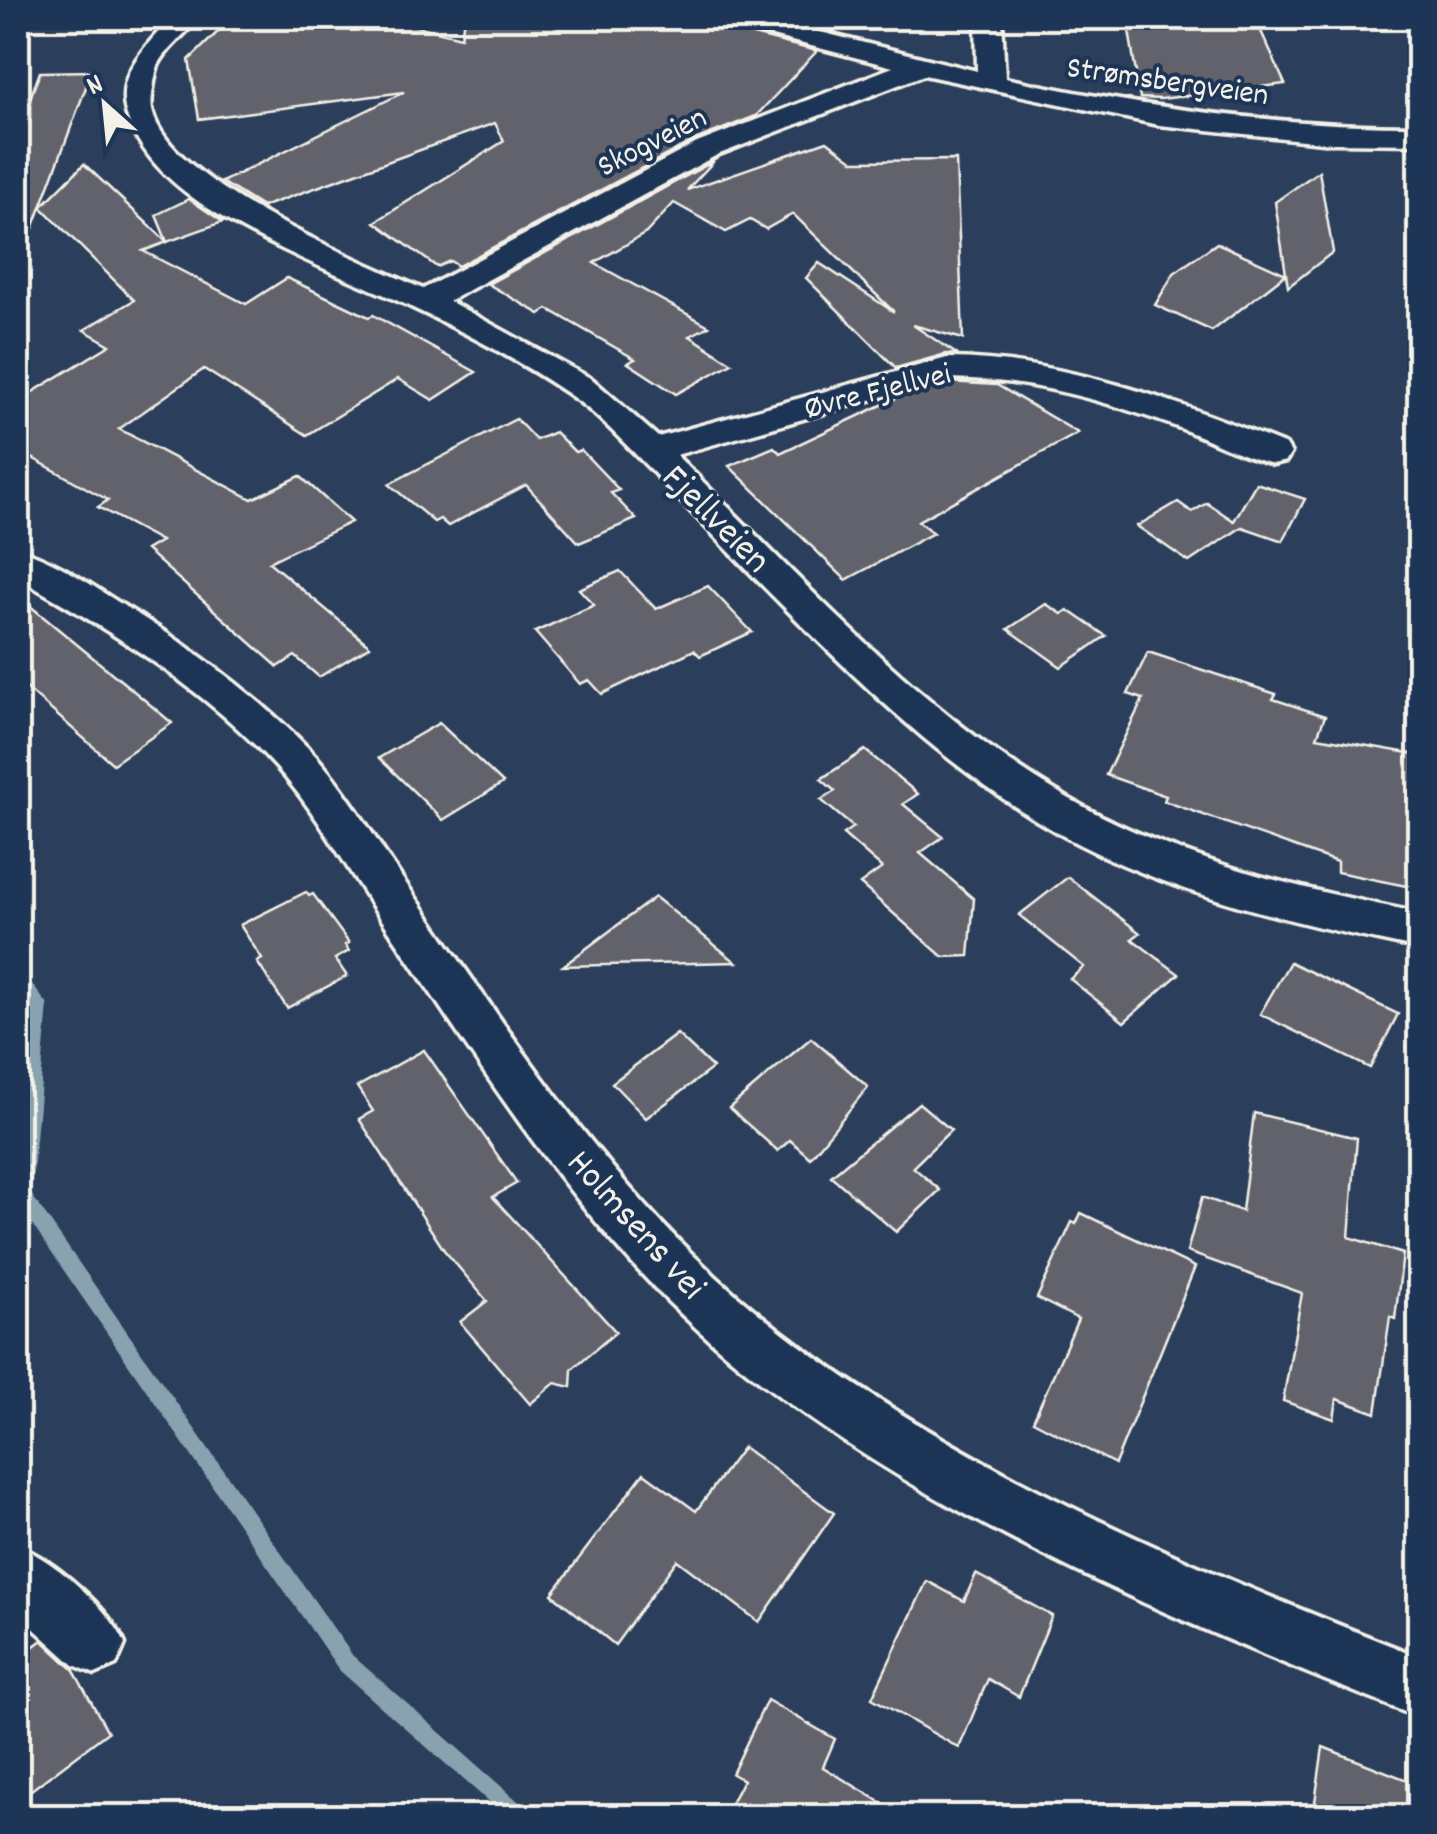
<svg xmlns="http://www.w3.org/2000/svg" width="1437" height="1834" font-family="Dekko,sans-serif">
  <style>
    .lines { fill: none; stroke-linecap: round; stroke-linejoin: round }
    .stream { fill: #89a2af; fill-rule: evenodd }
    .building { fill: #62626c; stroke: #f4f1e8; stroke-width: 2.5 }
    .minor-casing { stroke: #f4f1e8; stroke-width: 7 }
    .minor { fill: #1d3557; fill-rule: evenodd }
    .labels { text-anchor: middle; stroke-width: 8; stroke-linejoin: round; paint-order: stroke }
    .far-street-label { font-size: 32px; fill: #f4f1e8; stroke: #1d3557 }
    .street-label { font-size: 38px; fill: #f4f1e8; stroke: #1d3557 }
  </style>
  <rect width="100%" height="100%" fill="#2b3e5b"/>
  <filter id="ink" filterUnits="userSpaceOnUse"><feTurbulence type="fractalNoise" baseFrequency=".01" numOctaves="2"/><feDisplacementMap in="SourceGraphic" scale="20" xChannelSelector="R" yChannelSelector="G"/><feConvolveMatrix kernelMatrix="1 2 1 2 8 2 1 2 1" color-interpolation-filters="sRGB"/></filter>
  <g filter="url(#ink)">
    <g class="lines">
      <polygon class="stream" points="18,971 23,973 48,1005 31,1194 353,1656 527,1809 530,1816 505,1816 339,1670 18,1204 18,1155 32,1006 18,988"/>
    </g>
    <g class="building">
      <polygon points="232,18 383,18 461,37 464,18 718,18 725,28 817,51 756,116 695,140 458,266 450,261 437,267 375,222 504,141 495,123 262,207 222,182 404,92 199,119 189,60"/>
      <polygon points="778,18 849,18 835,32"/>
      <polygon points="1127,18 1255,18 1285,84 1161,99 1140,98"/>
      <polygon points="92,71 22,258 18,257 18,130 40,72"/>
      <polygon points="827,141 854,161 956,160 963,339 913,325 958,355 946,354 896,368 806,278 819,263 894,312 793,214 766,229 750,220 726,232 674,203 646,233 594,263 709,326 690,336 732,363 676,394 628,363 635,359 548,309 540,314 488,284 714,161 687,190"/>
      <polygon points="84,164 167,242 143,251 246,304 287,278 369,317 373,315 476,372 433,400 398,379 307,435 204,369 119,429 252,499 300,476 351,522 269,562 370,646 319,677 295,656 278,667 146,550 161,541 98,507 108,500 18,450 18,401 110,345 84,330 134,300 41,207"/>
      <polygon points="1319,171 1333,252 1288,287 1275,202"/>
      <polygon points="189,199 223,222 167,242 156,215"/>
      <polygon points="1217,243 1286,274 1212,331 1155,305 1174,273"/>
      <polygon points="948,382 997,385 1078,433 918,521 933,533 846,580 729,466 774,447 780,453 903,395"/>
      <polygon points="516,419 536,440 555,432 575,452 581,450 619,490 611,493 636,519 579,543 526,485 448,526 440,519 434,522 389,484"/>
      <polygon points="1256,483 1305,499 1283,541 1242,527 1189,562 1137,526 1178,502 1192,512 1207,503 1234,521"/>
      <polygon points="620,571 656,609 708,586 752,632 700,656 694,650 602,694 589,680 580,684 535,632 594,605 579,589"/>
      <polygon points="18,596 141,697 172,723 113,764 18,681"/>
      <polygon points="1046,604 1062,614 1068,610 1106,636 1061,667 1008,629"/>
      <polygon points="1148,652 1276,694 1273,699 1325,716 1317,737 1420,755 1416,888 1337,872 1337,862 1164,801 1166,796 1106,775 1143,699 1128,694"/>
      <polygon points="439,723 503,783 443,820 379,758"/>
      <polygon points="865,750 918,794 903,804 943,837 920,853 974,899 969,956 943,957 860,884 882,868 843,834 853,827 821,800 835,791 821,779"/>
      <polygon points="1068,877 1140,933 1132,939 1179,974 1124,1022 1070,979 1084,967 1019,915"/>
      <polygon points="306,892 309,896 313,894 349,943 345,945 349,951 335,959 347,976 287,1008 257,962 262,959 240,925"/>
      <polygon points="655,897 736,962 563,966"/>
      <polygon points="1290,962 1398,1014 1370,1068 1260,1014"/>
      <polygon points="677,1034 713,1068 646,1118 612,1083"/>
      <polygon points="811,1038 868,1087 810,1158 790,1140 778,1151 729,1108"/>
      <polygon points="424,1050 517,1183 493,1197 616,1332 572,1369 571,1387 555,1383 530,1404 460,1322 487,1301 444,1250 359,1119 373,1111 357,1087"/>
      <polygon points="919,1103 951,1130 913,1167 940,1190 896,1232 831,1176"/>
      <polygon points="1254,1113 1357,1138 1349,1237 1403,1254 1395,1319 1390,1317 1376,1413 1337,1399 1334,1419 1283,1401 1302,1293 1187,1252 1202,1197 1242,1211"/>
      <polygon points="1081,1213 1195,1267 1115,1464 1033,1421 1078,1319 1037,1298 1072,1222 1076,1224"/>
      <polygon points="743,1447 834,1513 759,1622 677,1560 615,1645 552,1594 644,1473 696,1511"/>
      <polygon points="976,1574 1052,1616 1019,1697 988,1679 959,1748 872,1698 927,1581 964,1601"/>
      <polygon points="42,1640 73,1669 108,1732 18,1800 18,1658"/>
      <polygon points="767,1700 835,1739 823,1767 904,1816 724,1816 743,1780 732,1774"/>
      <polygon points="1323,1747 1420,1785 1420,1816 1313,1816"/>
    </g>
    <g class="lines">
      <defs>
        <g id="minor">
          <path d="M171 18H198C187 34 160 53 156 72 154 82 150 100 152 110 167 183 359 260 423 289L697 143 893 67 726 24 722 18H764L977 71 976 18H1002L1005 78C1143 108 1278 126 1420 126V144L1332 143 1159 125 924 75 717 155 449 301 592 379 658 437 947 358C1066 359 1176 401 1286 445L1291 453 1286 461 1273 464C1241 456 1211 440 1180 428 1104 400 1030 379 948 378L676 455C798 575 918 712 1068 798 1176 860 1299 889 1420 913V949C1289 922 1150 890 1036 820 942 762 861 684 784 607 740 563 697 518 654 473 626 445 600 415 567 393 518 360 465 332 411 307 335 271 200 224 149 156 103 93 126 67 171 18Z"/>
          <path d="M18 549C58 560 96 589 131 610 195 650 258 696 311 751 348 790 376 842 407 885 496 1012 582 1146 693 1255 881 1439 1177 1562 1420 1657V1718C1165 1617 848 1488 655 1288 546 1175 461 1037 374 908 345 865 318 816 285 777 213 693 113 632 18 578Z"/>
          <path d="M18 1546C54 1560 110 1609 125 1644L116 1665 95 1674 74 1665 18 1614Z"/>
        </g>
      </defs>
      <use href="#minor" class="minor-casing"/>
      <use href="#minor" class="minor"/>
    </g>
  </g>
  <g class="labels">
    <g class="far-street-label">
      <text transform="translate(1168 79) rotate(8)" y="11">Strømsbergveien</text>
      <text transform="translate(651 140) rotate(-27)" y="11">Skogveien</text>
      <text transform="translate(877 389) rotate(-14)" y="11">Øvre Fjellvei</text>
    </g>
    <g class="street-label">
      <text transform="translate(718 517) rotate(45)" y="13">Fjellveien</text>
      <text transform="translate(638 1223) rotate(48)" y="13">Holmsens vei</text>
    </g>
  </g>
  <rect width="1437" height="1834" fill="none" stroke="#1d3557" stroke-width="60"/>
  <rect x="30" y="30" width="1377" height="1774" fill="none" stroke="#f4f1e8" stroke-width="4" filter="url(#ink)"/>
  <g transform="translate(105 105) rotate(333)" stroke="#1d3557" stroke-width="8" paint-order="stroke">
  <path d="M0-8L18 38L0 25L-18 38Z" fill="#f4f1e8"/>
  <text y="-15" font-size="28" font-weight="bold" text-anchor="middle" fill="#f4f1e8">N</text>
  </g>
</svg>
